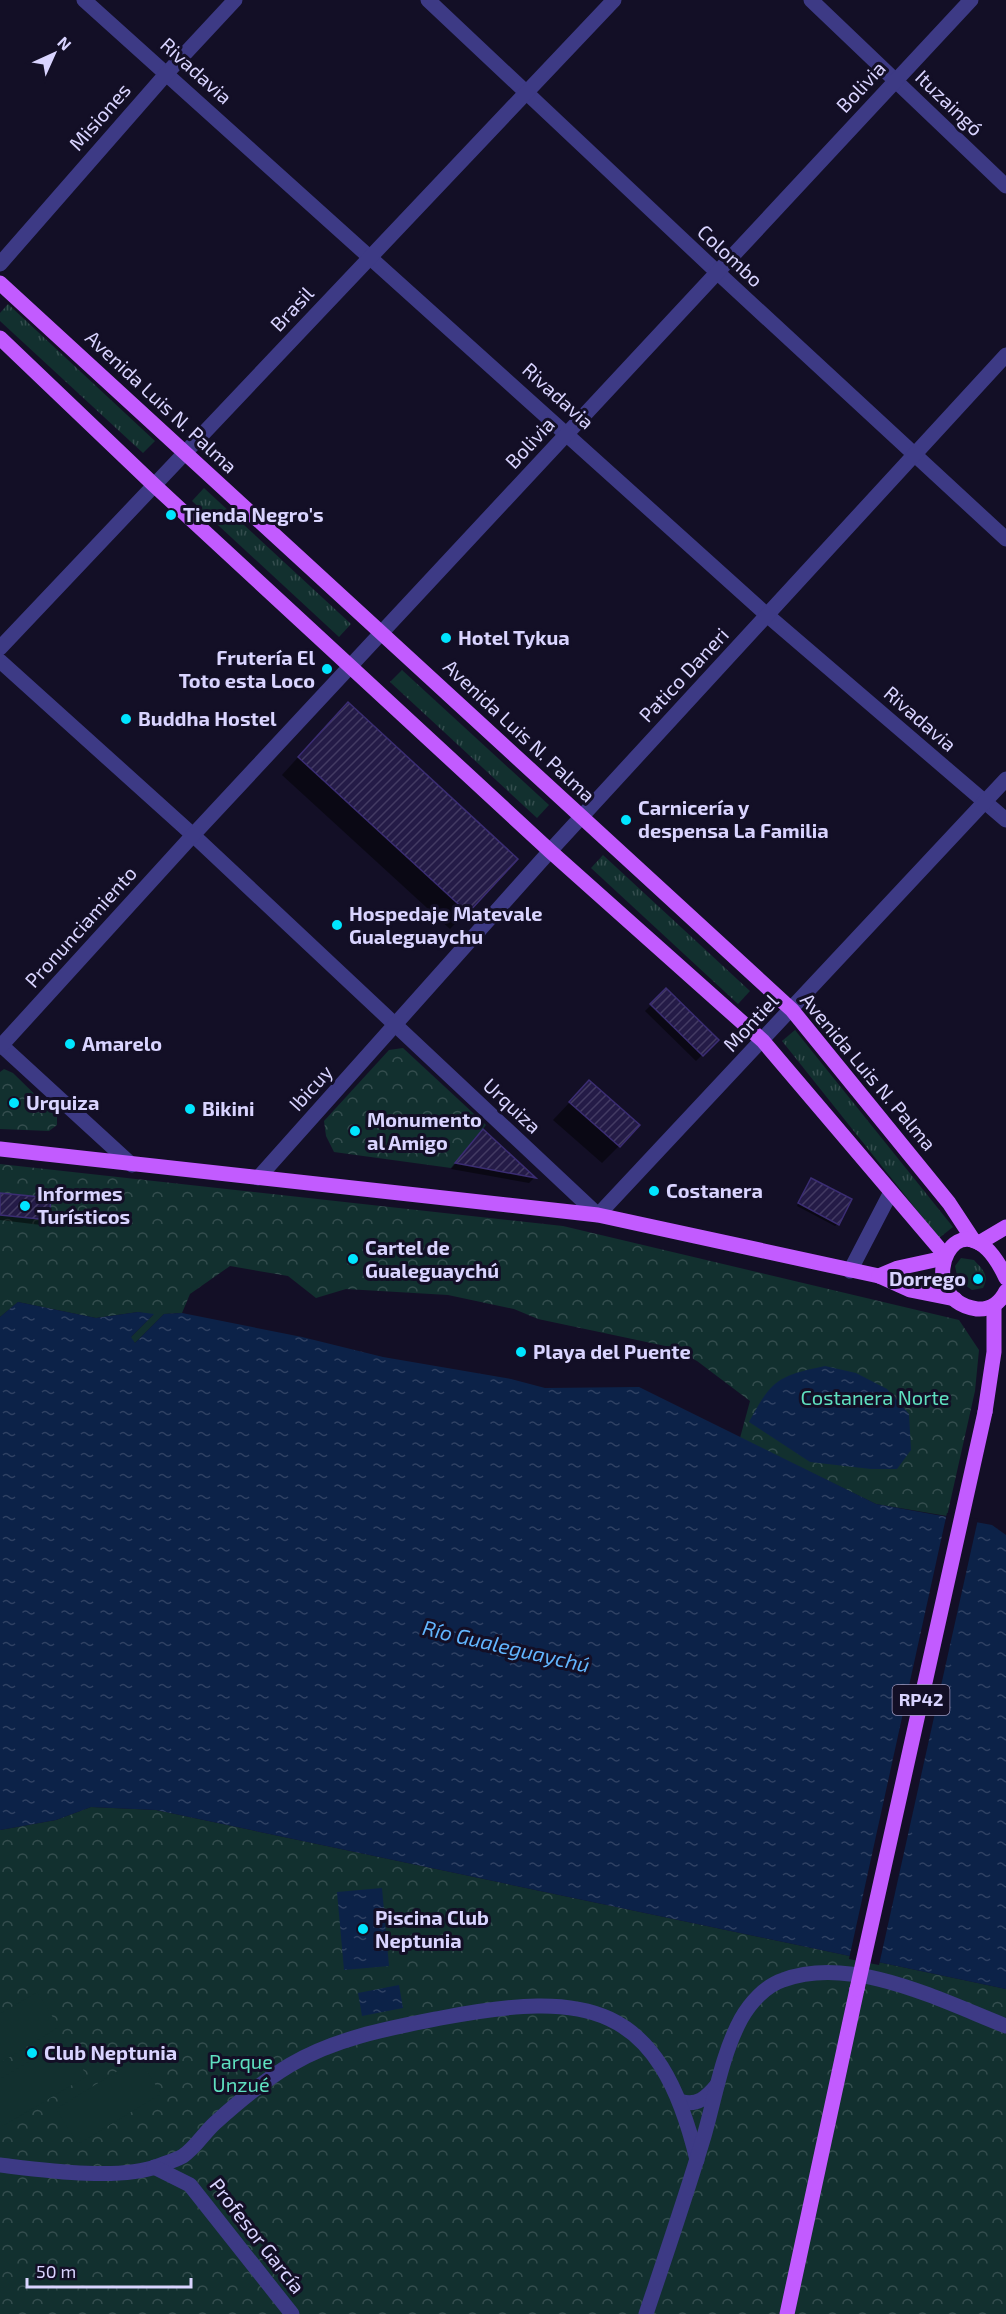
<svg xmlns="http://www.w3.org/2000/svg" width="1006" height="2314" font-family="'Exo 2',sans-serif">
  <style>
    .grass { fill: url(#grass-tufts) }
    .park { fill: url(#park-crowns) }
    .pitch { fill: #12302f }
    .water { fill: url(#water-ripples) }
    .pier { fill: #130f26 }
    .shadow { fill: #0007 }
    .building { fill: url(#building-hatch); stroke: #3b2d73; stroke-width: 1.5 }
    .lines { fill: none; stroke-linecap: round; stroke-linejoin: round }
    .minor { stroke: #3d3a85; stroke-width: 15 }
    .major { stroke: #c25bff; stroke-width: 15 }
    .major-bridge { stroke: #c25bff; stroke-width: 15 }
    .poi-dot { fill: #00e5ff; stroke: #130f26; stroke-width: 2 }
    .labels { text-anchor: middle; stroke-width: 6; stroke-linejoin: round; paint-order: stroke }
    .shield { fill: #130f26; stroke: #9e99be; stroke-width: 1.5 }
    .shield-label { font-size: 18px; font-weight: bold; fill: #d9d4ff }
    .street-label { font-size: 20px; fill: #d9d4ff; stroke: #130f26 }
    .poi-label { font-size: 20px; font-weight: bold; fill: #d9d4ff; stroke: #130f26; text-anchor: start }
    .park-label { font-size: 20px; fill: #5fe0c0; stroke: #130f26 }
    .water-label { font-size: 21px; font-style: italic; fill: #62b6ff; stroke: #130f26 }
  </style>
  <defs>
    <pattern id="grass-tufts" width="24" height="20" patternUnits="userSpaceOnUse" patternTransform="scale(1.5)"><rect width="24" height="20" fill="#12302f"/><path d="M3 7l-1-3M5 7V3M7 7l1-3M15 17l-1-3M17 17v-4M19 17l1-3" fill="none" stroke="#344d4e"/></pattern>
    <pattern id="park-crowns" width="20" height="18" patternUnits="userSpaceOnUse" patternTransform="scale(1.5)"><rect width="20" height="18" fill="#12302f"/><path d="M2 6a3 3 0 1 1 6 0M12 15a3 3 0 1 1 6 0" fill="none" stroke="#344d4e"/></pattern>
    <pattern id="water-ripples" width="26" height="14" patternUnits="userSpaceOnUse" patternTransform="scale(1.5)"><rect width="26" height="14" fill="#0c2248"/><path d="M2 4q2-2 4 0t4 0M15 11q2-2 4 0t4 0" fill="none" stroke="#2f4163"/></pattern>
    <pattern id="building-hatch" width="6" height="6" patternUnits="userSpaceOnUse" patternTransform="scale(1.5)"><rect width="6" height="6" fill="#241b47"/><path d="M-1 1l2-2M0 6l6-6M5 7l2-2" fill="none" stroke="#433b63"/></pattern>
  </defs>
  <rect width="100%" height="100%" fill="#130f26"/>
  <g class="grass">
    <polygon points="8,304 155,441 143,453 0,321 0,313"/>
    <polygon points="204,488 351,624 339,637 192,501"/>
    <polygon points="402,670 549,805 537,818 390,682"/>
    <polygon points="603,855 750,991 738,1004 591,868"/>
    <polygon points="795,1030 953,1227 939,1238 782,1041"/>
    <path d="M961 1258 974 1260C982 1269 990 1275 983 1288L972 1290 958 1280 955 1266Z"/>
  </g>
  <g class="park">
    <polygon points="403,1048 486,1125 451,1168 334,1152 326,1136 324,1121 389,1050"/>
    <polygon points="4,1069 13,1073 57,1116 57,1125 49,1131 0,1129 0,1072"/>
    <polygon points="0,1164 563,1226 959,1320 979,1350 975,1391 947,1516 876,1504 740,1438 750,1401 697,1361 670,1347 538,1319 514,1309 448,1295 346,1289 316,1298 288,1276 230,1266 190,1294 182,1313 164,1314 135,1343 130,1338 153,1315 138,1312 96,1318 18,1302 0,1317"/>
    <polygon points="91,1807 156,1810 1006,1989 1006,2314 0,2314 0,1830 56,1820"/>
  </g>
  <g class="pitch">
    <polygon points="37,1992 59,2027 0,2063 0,2014"/>
    <polygon points="65,2040 87,2076 3,2126 0,2121 0,2079"/>
    <polygon points="139,2058 161,2094 78,2144 56,2109"/>
  </g>
  <g class="water">
    <polygon points="18,1302 96,1318 138,1312 154,1314 131,1337 135,1343 164,1314 182,1313 302,1337 383,1357 511,1379 545,1388 639,1387 876,1504 992,1525 1006,1535 1006,1989 156,1810 91,1807 56,1820 0,1830 0,1317"/>
    <path d="M825 1366 856 1373 887 1389 909 1414 911 1450 897 1469H871L810 1462 749 1422C772 1379 778 1376 825 1366Z"/>
    <polygon points="382,1888 389,1966 344,1970 337,1892"/>
    <polygon points="399,1985 403,2008 362,2016 358,1993"/>
  </g>
  <polygon class="pier" points="947,1513 978,1519 879,1965 849,1959"/>
  <g class="shadow">
    <polygon points="331,721 516,859 450,929 282,775"/>
    <polygon points="666,990 717,1040 696,1061 645,1011"/>
    <polygon points="589,1082 619,1146 602,1163 553,1120"/>
    <polygon points="483,1131 534,1178 529,1183 451,1169"/>
    <polygon points="809,1182 838,1224 835,1226 797,1206"/>
    <polygon points="0,1194 47,1219 41,1225 0,1220"/>
  </g>
  <g class="building">
    <polygon points="348,702 518,859 468,913 298,757"/>
    <polygon points="666,988 719,1040 703,1056 650,1004"/>
    <polygon points="589,1080 640,1125 620,1147 569,1102"/>
    <polygon points="483,1129 536,1178 455,1163"/>
    <polygon points="811,1178 852,1199 839,1225 798,1203"/>
    <polygon points="0,1193 51,1198 49,1220 0,1215"/>
  </g>
  <g class="lines">
    <g class="minor">
      <polyline points="84,0 767,615 1006,820"/>
      <polyline points="428,0 717,272 1006,539"/>
      <polyline points="811,0 1006,186"/>
      <polyline points="0,264 167,73 235,0"/>
      <polyline points="0,648 614,0"/>
      <polyline points="0,661 193,835 598,1215 1006,779"/>
      <polyline points="0,1044 132,1165"/>
      <polyline points="0,1047 193,835 971,0"/>
      <polyline points="258,1178 550,851 1006,355"/>
      <polyline points="850,1271 891,1192"/>
      <path d="M680 2101C697 2107 707 2097 717 2085"/>
      <path d="M0 2165C42 2170 119 2181 158 2166 166 2163 176 2160 183 2156 195 2148 204 2133 215 2123 238 2102 262 2082 290 2065 335 2038 390 2028 441 2018 587 1990 659 2001 697 2160"/>
      <polyline points="154,2167 190,2185 292,2314"/>
      <path d="M646 2314C666 2255 686 2196 704 2136 715 2098 722 2054 741 2019 750 2003 765 1986 783 1980 852 1954 942 2001 1006 2026"/>
    </g>
    <g class="major">
      <polyline points="0,283 792,1010 949,1203 974,1241"/>
      <polyline points="0,338 154,485 550,851 763,1041 944,1254"/>
      <polyline points="0,1149 598,1215 879,1276 910,1290 955,1299"/>
      <polyline points="979,1243 1006,1227"/>
      <polyline points="879,1276 898,1268 944,1258"/>
      <path d="M1006 1278C960 1180 906 1298 977 1309 990 1310 1000 1303 1006 1291"/>
      <polyline points="985,1412 994,1352 994,1306"/>
      <polyline points="787,2314 857,1989"/>
    </g>
    <polyline class="major-bridge" points="857,1989 985,1412"/>
  </g>
  <g class="poi-dot">
    <circle cx="171" cy="515" r="6"/>
    <circle cx="446" cy="638" r="6"/>
    <circle cx="327" cy="669" r="6"/>
    <circle cx="126" cy="719" r="6"/>
    <circle cx="626" cy="820" r="6"/>
    <circle cx="337" cy="925" r="6"/>
    <circle cx="70" cy="1044" r="6"/>
    <circle cx="14" cy="1103" r="6"/>
    <circle cx="190" cy="1109" r="6"/>
    <circle cx="355" cy="1131" r="6"/>
    <circle cx="654" cy="1191" r="6"/>
    <circle cx="25" cy="1206" r="6"/>
    <circle cx="353" cy="1259" r="6"/>
    <circle cx="978" cy="1279" r="6"/>
    <circle cx="521" cy="1352" r="6"/>
    <circle cx="363" cy="1929" r="6"/>
    <circle cx="32" cy="2053" r="6"/>
  </g>
  <g class="labels">
    <rect class="shield" x="892.5" y="1685" width="57" height="30" rx="4.5"/>
    <g class="shield-label">
      <text x="921" y="1706">RP42</text>
    </g>
    <g class="street-label">
      <text transform="translate(196 71) rotate(42)" y="7">Rivadavia</text>
      <text transform="translate(861 87) rotate(-47)" y="7">Bolivia</text>
      <text transform="translate(949 103) rotate(44)" y="7">Ituzaingó</text>
      <text transform="translate(100 117) rotate(-49)" y="7">Misiones</text>
      <text transform="translate(730 256) rotate(43)" y="7">Colombo</text>
      <text transform="translate(292 309) rotate(-47)" y="7">Brasil</text>
      <text transform="translate(558 396) rotate(42)" y="7">Rivadavia</text>
      <text transform="translate(161 402) rotate(43)" y="7">Avenida Luis N. Palma</text>
      <text transform="translate(530 443) rotate(-47)" y="7">Bolivia</text>
      <text transform="translate(684 675) rotate(-47)" y="7">Patico Daneri</text>
      <text transform="translate(920 719) rotate(41)" y="7">Rivadavia</text>
      <text transform="translate(519 731) rotate(43)" y="7">Avenida Luis N. Palma</text>
      <text transform="translate(81 927) rotate(-48)" y="7">Pronunciamiento</text>
      <text transform="translate(751 1023) rotate(-47)" y="7">Montiel</text>
      <text transform="translate(868 1072) rotate(50)" y="7">Avenida Luis N. Palma</text>
      <text transform="translate(311 1088) rotate(-48)" y="7">Ibicuy</text>
      <text transform="translate(512 1106) rotate(43)" y="7">Urquiza</text>
      <text transform="translate(257 2236) rotate(52)" y="7">Profesor García</text>
    </g>
    <g class="poi-label">
      <text x="183" y="522">Tienda Negro's</text>
      <text x="458" y="645">Hotel Tykua</text>
      <text x="315" y="665" text-anchor="end">Frutería El<tspan x="315" dy="23">Toto esta Loco</tspan></text>
      <text x="138" y="726">Buddha Hostel</text>
      <text x="638" y="815">Carnicería y<tspan x="638" dy="23">despensa La Familia</tspan></text>
      <text x="349" y="921">Hospedaje Matevale<tspan x="349" dy="23">Gualeguaychu</tspan></text>
      <text x="82" y="1051">Amarelo</text>
      <text x="26" y="1110">Urquiza</text>
      <text x="202" y="1116">Bikini</text>
      <text x="367" y="1127">Monumento<tspan x="367" dy="23">al Amigo</tspan></text>
      <text x="666" y="1198">Costanera</text>
      <text x="37" y="1201">Informes<tspan x="37" dy="23">Turísticos</tspan></text>
      <text x="365" y="1255">Cartel de<tspan x="365" dy="23">Gualeguaychú</tspan></text>
      <text x="966" y="1286" text-anchor="end">Dorrego</text>
      <text x="533" y="1359">Playa del Puente</text>
      <text x="375" y="1925">Piscina Club<tspan x="375" dy="23">Neptunia</tspan></text>
      <text x="44" y="2060">Club Neptunia</text>
    </g>
    <g class="park-label">
      <text x="875" y="1405">Costanera Norte</text>
      <text x="241" y="2069">Parque<tspan x="241" dy="23">Unzué</tspan></text>
    </g>
    <g class="water-label">
      <text transform="translate(506 1647) rotate(13)" y="7">Río Gualeguaychú</text>
    </g>
  </g>
  <g transform="translate(54 54) rotate(45)" stroke="#130f26" stroke-width="4.5" paint-order="stroke">
  <path d="M0-4.5L10 22L0 15L-10 22Z" fill="#d9d4ff"/>
  <text y="-9" font-size="16" font-weight="bold" text-anchor="middle" fill="#d9d4ff">N</text>
  </g>
  <path d="M27 2278v9h164v-9" fill="none" stroke="#d9d4ff" stroke-width="3"/>
  <text x="36" y="2278" font-size="18" fill="#d9d4ff" stroke="#130f26" stroke-width="4.5" paint-order="stroke">50 m</text>
</svg>
